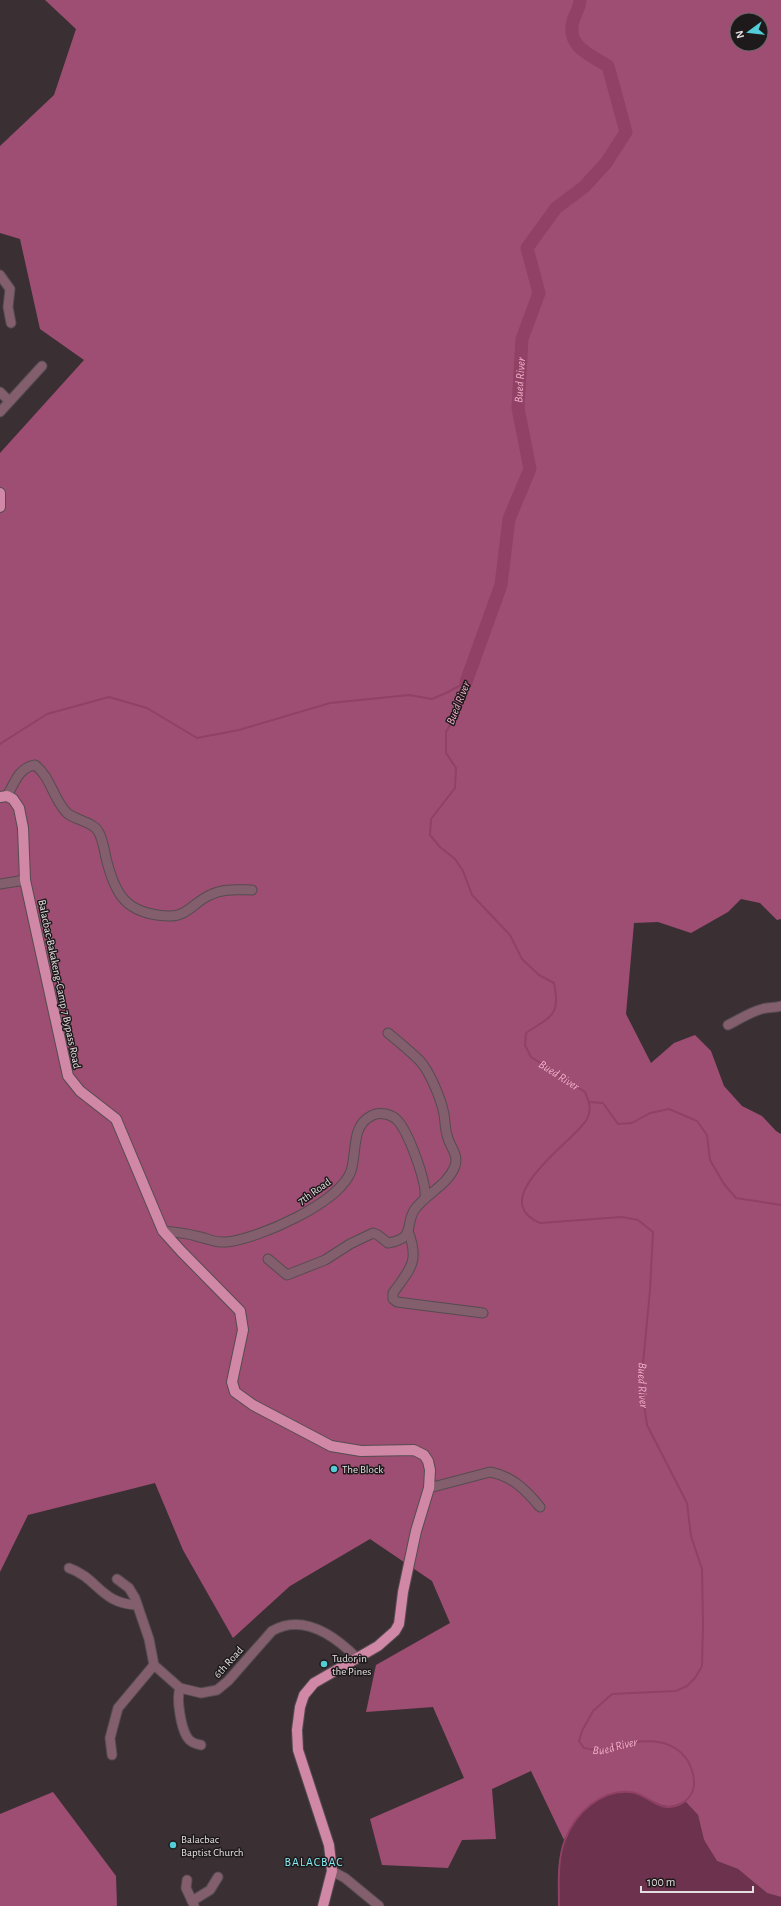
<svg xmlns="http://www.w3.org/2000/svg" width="781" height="1906" font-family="'Alegreya Sans',sans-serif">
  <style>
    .green { fill: #6d324d }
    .forest { fill: #9f4e73; fill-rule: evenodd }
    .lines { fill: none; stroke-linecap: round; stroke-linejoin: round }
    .stream { stroke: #904165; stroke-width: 2 }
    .river { stroke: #904165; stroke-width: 13 }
    .minor-casing { stroke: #554c50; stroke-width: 11 }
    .major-casing { stroke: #554c50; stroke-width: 12 }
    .minor { stroke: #835e6d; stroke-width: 9 }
    .major { stroke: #d187a6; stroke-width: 10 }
    .poi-dot { fill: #52ccd6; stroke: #1e1a1b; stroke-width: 1.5 }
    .labels { text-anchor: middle; stroke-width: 3; stroke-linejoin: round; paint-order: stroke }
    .street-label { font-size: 11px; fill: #e4dee0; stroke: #1e1a1b }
    .poi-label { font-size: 11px; fill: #e4dee0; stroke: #1e1a1b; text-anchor: start }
    .water-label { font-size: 12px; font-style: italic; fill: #f2aec9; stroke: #1e1a1b }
    .neighbourhood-label { font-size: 12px; letter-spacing: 1px; fill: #83eef7; stroke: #1e1a1b }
  </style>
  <rect width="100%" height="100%" fill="#3a3034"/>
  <path class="green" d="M620 1792H633L677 1806 685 1801 698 1815 704 1840 717 1861 738 1869 767 1893 781 1897V1906H559C559 1870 558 1830 590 1806 594 1803 598 1799 602 1797 608 1795 614 1794 620 1792Z"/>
  <g class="forest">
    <path d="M45 0H781V919L777 920 760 903 741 899 728 912 691 933 658 922 634 923 626 1014 651 1063 674 1043 695 1035 711 1051 724 1086 742 1106 762 1116 776 1131 781 1134V1897L767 1893 738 1869 717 1861 704 1840 698 1815 685 1801C662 1814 655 1798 634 1793 626 1791 619 1792 612 1794 588 1801 576 1819 564 1840L531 1771 492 1789 496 1839 462 1840 448 1868 382 1865 370 1819 464 1778 433 1707 366 1712 376 1665 450 1623 432 1581 370 1539 290 1586 233 1638 183 1550 155 1483 28 1515 0 1572V453L84 360 40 329 20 239 0 233V146L54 95 76 29ZM737 20H761V44H737Z"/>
    <polygon points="53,1792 116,1876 117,1906 0,1906 0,1814"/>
  </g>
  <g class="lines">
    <g class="stream">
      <path id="s1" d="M466 682 455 717 446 732V753L456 768 455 788 431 819 430 835 440 847 455 859 463 871 472 895 510 935 522 959 539 975 554 983C561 1016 551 1016 526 1033L525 1045 531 1057 585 1092C589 1101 592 1110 587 1119 575 1141 484 1199 540 1223L622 1217 638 1220 653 1232 650 1290 642 1374 643 1398 647 1425 687 1503 691 1536 702 1569 703 1624 702 1666 695 1678 687 1686 676 1691 612 1694 593 1711 582 1731 579 1741 584 1748C590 1749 596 1751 602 1750 607 1750 612 1747 617 1746 642 1739 672 1736 688 1761 693 1771 696 1780 693 1790 689 1801 679 1807 667 1807 655 1807 644 1793 631 1792 601 1789 575 1813 565 1840 557 1860 559 1885 559 1906"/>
      <polyline points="0,744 47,714 109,697 147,708 197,738 239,730 330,703 409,695 432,699 446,693 465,683"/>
      <polyline points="589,1102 603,1103 618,1124 632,1123 650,1113 669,1109 697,1121 707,1135 710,1160 724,1184 736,1198 781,1205"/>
    </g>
    <path class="river" id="s2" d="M466 682 501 585 509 519 530 469 518 408 522 339 539 293 527 248 556 208 584 187 606 163 626 132 608 66C590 55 566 46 573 21 575 14 580 7 580 0"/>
    <defs>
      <g id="minor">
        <polyline points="0,275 10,289 8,307 11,323"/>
        <polyline points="0,392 9,401"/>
        <polyline points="0,412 42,366"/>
        <path d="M7 796C14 784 19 767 35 765 51 777 53 799 67 813 75 820 93 822 98 831 103 839 104 849 106 858 115 895 126 914 168 916 187 917 194 902 210 895 223 888 238 890 252 890"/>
        <polyline points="0,884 25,880"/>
        <path d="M728 1025C740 1019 750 1012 762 1009 769 1007 775 1008 781 1006"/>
        <path d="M163 1231C174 1232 186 1233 196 1236 206 1238 215 1243 226 1242 258 1239 340 1203 351 1171 357 1153 351 1126 371 1116 379 1111 392 1114 398 1121 409 1134 427 1182 425 1198"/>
        <path d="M408 1231C420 1262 410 1269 393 1293V1299L397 1302 483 1313"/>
        <path d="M268 1259 287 1275 325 1260 350 1244 373 1233 378 1235 388 1243C417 1238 404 1225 415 1209 427 1193 448 1185 455 1166 459 1154 449 1146 447 1135 445 1128 445 1121 444 1114 441 1099 430 1072 420 1061 410 1051 399 1042 388 1033"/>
        <path d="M429 1488 490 1472C512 1476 526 1490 540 1507"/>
        <path d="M69 1568C98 1578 101 1604 137 1605"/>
        <path d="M117 1579 129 1588 135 1598 149 1639 154 1665 180 1688 201 1693 217 1690 228 1681 272 1631C303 1613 335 1636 357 1658"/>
        <path d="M180 1688C176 1699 181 1727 187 1737 190 1742 195 1744 201 1745"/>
        <polyline points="112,1755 110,1738 118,1708 154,1665"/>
        <polyline points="332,1871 345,1878 379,1906"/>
        <polyline points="187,1880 186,1888 194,1905"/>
        <polyline points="192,1901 210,1890 218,1877"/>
      </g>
      <g id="major">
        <polyline points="0,493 0,507"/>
        <polyline points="0,797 7,796 13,799 19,808 23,828 25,880 68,1076 80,1091 116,1119 163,1231 181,1251 240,1311 243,1330 232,1382 235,1392 253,1405 331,1446 361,1451 414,1450 424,1455 428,1461 430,1470 429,1488 416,1531 403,1592 399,1624 395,1631 378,1646 314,1683 304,1695 300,1707 297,1730 298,1750 329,1845 332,1871 323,1906"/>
      </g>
    </defs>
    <use href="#minor" class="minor-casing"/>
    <use href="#major" class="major-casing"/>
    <use href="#minor" class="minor"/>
    <use href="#major" class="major"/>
  </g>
  <g class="poi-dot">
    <circle cx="334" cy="1469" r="4"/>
    <circle cx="324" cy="1664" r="4"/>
    <circle cx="173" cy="1845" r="4"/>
  </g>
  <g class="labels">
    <g class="street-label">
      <text transform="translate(60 984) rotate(78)" y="4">Balacbac-Bakakeng-Camp 7 Bypass Road</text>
      <text transform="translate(314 1191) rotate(-35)" y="4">7th Road</text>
      <text transform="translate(228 1662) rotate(-48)" y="4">6th Road</text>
    </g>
    <g class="poi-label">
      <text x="342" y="1473">The Block</text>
      <text x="332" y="1662">Tudor in<tspan x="332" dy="13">the Pines</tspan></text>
      <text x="181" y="1843">Balacbac<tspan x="181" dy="13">Baptist Church</tspan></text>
    </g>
    <g class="water-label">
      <text dy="4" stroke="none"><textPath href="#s2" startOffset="314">Bued River</textPath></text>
      <text transform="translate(458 703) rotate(-68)" y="4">Bued River</text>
      <text dy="4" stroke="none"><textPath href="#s1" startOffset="489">Bued River</textPath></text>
      <text dy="4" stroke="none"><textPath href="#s1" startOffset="956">Bued River</textPath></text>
      <text dy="4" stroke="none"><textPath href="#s1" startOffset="1449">Bued River</textPath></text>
    </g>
    <g class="neighbourhood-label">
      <text x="314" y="1866">BALACBAC</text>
    </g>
  </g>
  <g transform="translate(749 32) rotate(255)"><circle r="19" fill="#1e1a1b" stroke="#6d686a"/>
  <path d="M0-3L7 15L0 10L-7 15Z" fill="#52ccd6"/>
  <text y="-6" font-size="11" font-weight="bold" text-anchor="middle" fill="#e4dee0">N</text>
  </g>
  <path d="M641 1886v6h112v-6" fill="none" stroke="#e4dee0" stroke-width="2"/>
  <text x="647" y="1886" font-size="12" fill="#e4dee0" stroke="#1e1a1b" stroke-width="3" paint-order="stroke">100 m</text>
</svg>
